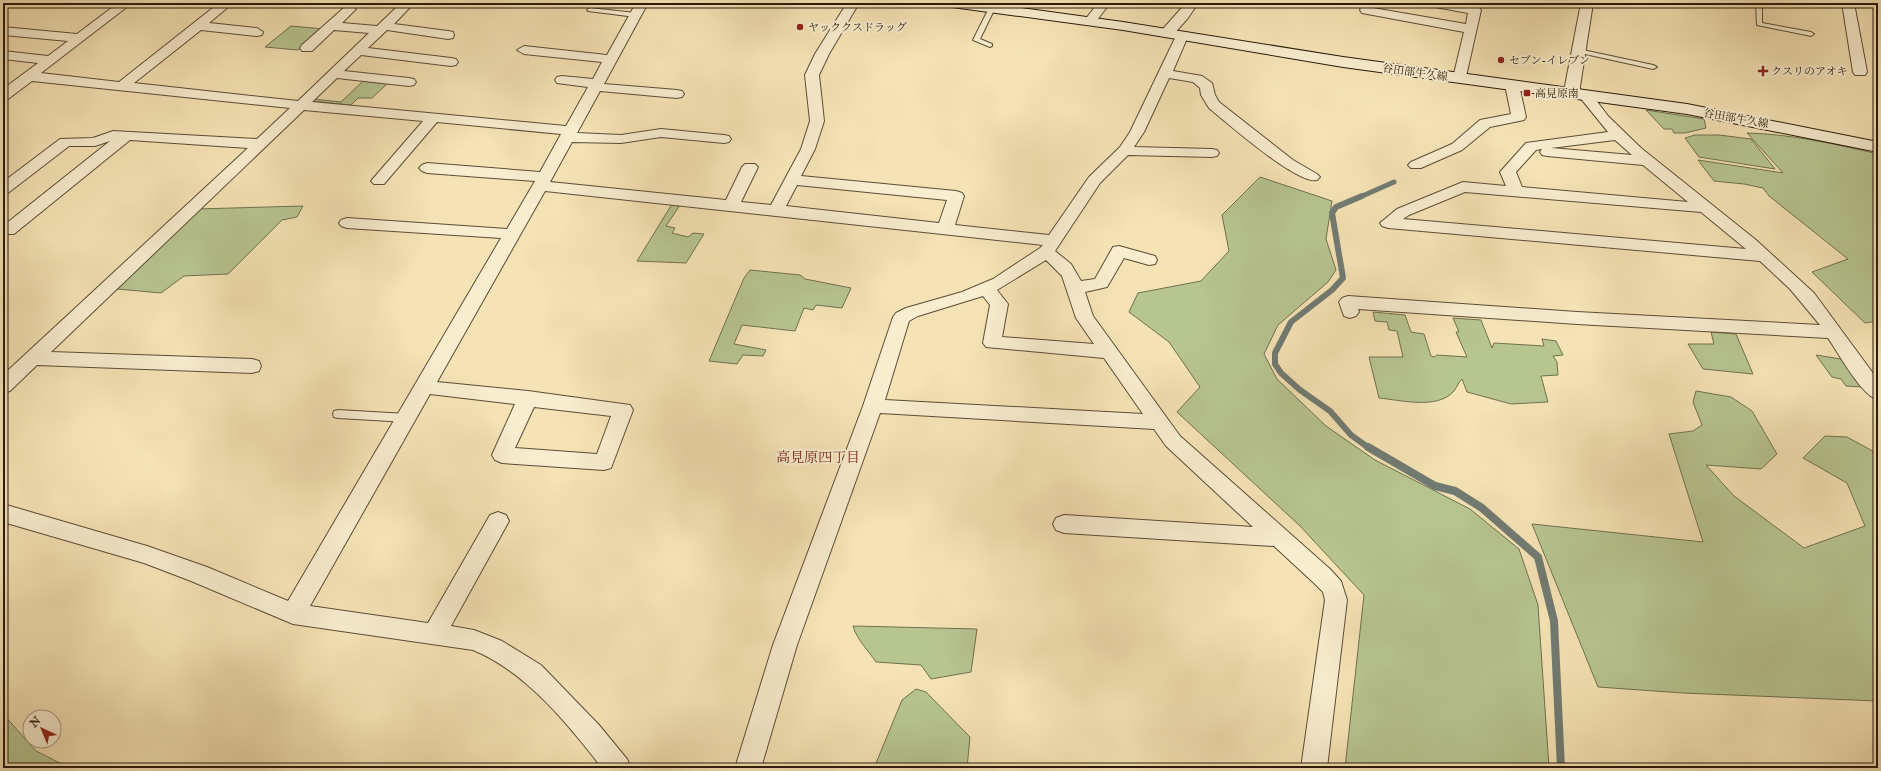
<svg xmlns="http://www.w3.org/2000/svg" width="1881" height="771" font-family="'IM FELL Double Pica','Noto Serif JP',serif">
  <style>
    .green { fill: #b7c591; stroke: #70704e }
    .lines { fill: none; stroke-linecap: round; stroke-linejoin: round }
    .stream-far2 { stroke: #717b73; stroke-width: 5 }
    .stream-far1 { stroke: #717b73; stroke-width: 6 }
    .stream { stroke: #717b73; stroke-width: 8 }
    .lane-casing { stroke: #5c4c35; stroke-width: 2 }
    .street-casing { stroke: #5c4c35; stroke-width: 2 }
    .secondary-casing { stroke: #291a0a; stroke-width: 2 }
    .lane { fill: #f8edcf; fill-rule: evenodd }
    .street { fill: #f8edcf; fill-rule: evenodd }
    .secondary { fill: #f8edcf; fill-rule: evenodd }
    .poi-dot { fill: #8f2418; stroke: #f8edcf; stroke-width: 1.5 }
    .labels { text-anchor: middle; stroke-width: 4; stroke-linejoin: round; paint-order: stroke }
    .far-poi-label { font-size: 11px; fill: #291a0a; stroke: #f8edcf; text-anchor: start }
    .far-street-label { font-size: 11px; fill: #291a0a; stroke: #f8edcf }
    .neighbourhood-label { font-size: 14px; fill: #7a1f14; stroke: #f8edcf }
  </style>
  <rect width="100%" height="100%" fill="#f5e3b5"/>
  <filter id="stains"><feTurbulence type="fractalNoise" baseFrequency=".005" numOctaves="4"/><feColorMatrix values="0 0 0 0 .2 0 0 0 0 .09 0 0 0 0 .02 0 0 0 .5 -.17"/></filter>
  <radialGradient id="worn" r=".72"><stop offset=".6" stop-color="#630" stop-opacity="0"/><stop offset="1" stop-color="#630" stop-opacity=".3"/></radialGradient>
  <g class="green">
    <polygon points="291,26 324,29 298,50 265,47"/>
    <polygon points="363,81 387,84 372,98 358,98 351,105 310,101 313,99 341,102"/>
    <polygon points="1646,110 1704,119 1706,128 1685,133 1674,133 1672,129 1664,129"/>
    <path d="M1747 133C1791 134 1835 144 1878 154V321L1865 323 1812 272 1848 259 1769 196 1763 188 1744 184 1714 181 1698 160 1783 173Z"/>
    <polygon points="1695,135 1719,135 1751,139 1775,169 1699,157 1685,138"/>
    <polygon points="1260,177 1332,201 1326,239 1336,270 1328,282 1278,325 1264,354 1277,379 1326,426 1375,460 1470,509 1519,549 1538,605 1549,768 1345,768 1364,595 1300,526 1177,412 1200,387 1169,342 1129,312 1138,293 1201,281 1229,251 1222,215"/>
    <polygon points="672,204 680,205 666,226 675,228 672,233 688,237 693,233 704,234 686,263 637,261"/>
    <polygon points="303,206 297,217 282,220 228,274 184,276 161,293 117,289 197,209"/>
    <polygon points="750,270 800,275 805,279 851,288 842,308 816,305 813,310 804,308 795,331 742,325 734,344 766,350 763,356 743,355 737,364 709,361 744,278"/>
    <path d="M1373 312 1405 315 1411 332 1424 334 1431 356 1434 357 1437 355 1467 357 1456 332H1459L1453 318 1481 320 1492 348 1494 343 1544 346 1542 339 1556 341 1563 355 1553 356 1557 362 1558 375 1541 376 1548 402 1511 404 1467 392 1462 379C1458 383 1457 387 1454 391 1438 410 1400 400 1379 398L1369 357H1403L1397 331 1389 330 1387 322 1375 321Z"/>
    <polygon points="1711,332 1736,334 1753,374 1703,369 1688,344 1714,344"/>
    <polygon points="1816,355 1841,359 1862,387 1846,386 1841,379 1832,377"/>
    <polygon points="1696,391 1731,397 1752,411 1777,454 1761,469 1706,465 1734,496 1804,548 1865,526 1847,483 1803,458 1825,436 1847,437 1878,454 1878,701 1683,693 1598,687 1532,524 1703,542 1669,434 1693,431 1702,425 1693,402"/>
    <path d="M853 626 977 629 971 672 931 679 921 665 876 662C868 650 857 640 853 626Z"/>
    <polygon points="916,689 926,692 970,737 967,768 874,768 902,700"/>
    <polygon points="3,714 36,751 70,768 3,768"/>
  </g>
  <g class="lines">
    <polyline class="stream-far2" points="1360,197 1394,182"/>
    <polyline class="stream-far1" points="1362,196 1336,207 1332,213 1343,278 1332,290 1291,322 1275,353 1275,364 1281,373 1300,390 1330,411 1351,435 1369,448"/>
    <polyline class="stream" points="1368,447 1435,486 1455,491 1482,508 1538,557 1554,621 1561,768"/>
    <defs>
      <g id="lane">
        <polygon points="1756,3 1762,3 1762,23 1811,32 1814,34 1811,36 1757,25"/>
        <polygon points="992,6 995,8 980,39 992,44 992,46 990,47 973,40 989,8"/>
        <polygon points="590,8 636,13 639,15 636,17 588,11 587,10"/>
        <polygon points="1578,49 1653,65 1657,67 1653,69 1576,52 1575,51"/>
        <polygon points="338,410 407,414 411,415 412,418 411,421 407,422 338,418 334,417 333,414 334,411"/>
      </g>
      <g id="street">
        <path d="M118 3H132L41 73 119 82 219 3H233L209 23 257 28 263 32 262 35 257 36 201 30 134 83 298 101 369 33 334 30 312 51H302L300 48 302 45 346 6 350 5 356 9 342 23 377 26 401 3H414L394 24 448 31 453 32 454 35 453 38 448 39 387 30 368 48 451 58 456 59 458 62 456 65 451 66 361 55 344 71 409 78 414 79 416 82 414 85 409 86 337 78 312 102 566 126 588 87 557 83 555 80 557 77 562 76 593 79 602 62 524 54 517 50 524 46 607 55 636 3H648L604 84 677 90 682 91 684 94 682 97 677 98 600 91 577 133 621 135 661 129 724 135 729 136 731 139 729 142 724 143 661 137 621 143 572 142 550 182 726 200 742 167 745 164H755L758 167 741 202 771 205 801 149 810 121 805 75 815 54 847 3H859L829 54 819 75 824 121 815 149 801 176 956 191 962 193 964 196 955 225 1049 235 1089 177 1120 147 1130 132 1176 36 1182 32 1187 33 1188 36 1173 71 1202 76 1212 83 1215 95 1219 102 1293 160 1317 174 1320 177 1317 180C1298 185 1227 123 1209 108L1201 95 1200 88 1193 82 1169 78 1144 132 1134 147 1212 149 1217 150 1219 153 1217 156 1212 157 1128 155 1100 183 1055 251 1071 264 1081 281 1095 279 1113 247 1119 246 1155 256 1157 260 1155 264 1149 265 1124 258 1107 287 1085 292 1093 316 1180 436 1330 569 1341 581 1347 600 1327 768H1301L1325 600 1323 592 1314 583 1274 546 1064 533 1056 530 1053 524 1056 518 1064 515 1253 527 1166 446 1154 429 880 413 797 645 761 768H735L773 645 863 406 893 317 896 313 906 308 962 292 993 279 1040 248 1043 245 545 191 437 382 528 391 630 405 633 410 611 468 604 470 502 463 495 460 492 455 515 404 430 394 310 606 428 623 490 515 498 512 506 515 509 521 451 626 474 630 502 641 541 665 599 725 627 759 631 768H602C568 724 525 671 473 650L293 624 191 581 144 563 3 522V504L147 546 207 567 288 601 501 238 347 228 341 226 339 223 341 220 347 218 507 229 535 181 427 173 422 171 419 168 422 165 427 163 540 172 561 134 437 122 384 184H374L371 181 423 121 304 110 51 352 252 359 259 361 261 366 259 371 252 373 37 365 10 391 3 393V375L248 148 130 140 14 234H3V226L110 141 95 146H69L8 193 3 195V182L60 139 93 138 113 131 257 139 290 108 32 81 8 99 3 100V89L38 63 3 59V51L48 56 68 41 3 35V27L77 34ZM797 185 947 200 939 223 786 206ZM1046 260 1062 276 1076 318 1094 344 1002 337 1008 304 997 290ZM983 296 990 305 983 343 986 347 1104 358 1143 414 885 400 909 321 918 316ZM534 407 611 416 597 454 515 448Z"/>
        <polygon points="1098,3 1110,3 1094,24 1086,24 1084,21"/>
        <polygon points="1186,3 1198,3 1188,18 1172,36 1162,36 1161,33 1162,30"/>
        <polygon points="1363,3 1375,3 1373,8 1466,24 1468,13 1435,7 1429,3 1456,3 1479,7 1481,10 1465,81 1455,81 1453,78 1464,32 1362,13 1360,10"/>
        <polygon points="1581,3 1593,3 1579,93 1577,96 1567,96 1565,93 1565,86"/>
        <polygon points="1842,3 1854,3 1867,72 1865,75 1855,75 1853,72"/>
        <polygon points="1512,81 1517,82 1519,85 1526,117 1524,120 1490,127 1462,150 1421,168 1411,168 1408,165 1411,162 1452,144 1480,120 1511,114 1505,85 1507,82"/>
        <path d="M1585 91 1590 92 1608 116 1641 148 1756 240 1814 293 1878 380V400C1861 395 1839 354 1828 338L1577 324 1358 309 1359 312 1356 316 1350 318 1344 316 1339 302 1342 298 1348 296 1577 312 1820 325 1790 289 1760 261 1388 228 1382 226 1380 223 1397 209 1458 184 1463 182 1506 186 1500 172 1526 143 1608 132 1578 95 1580 92ZM1615 140 1632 155 1551 148ZM1542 149 1540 152 1542 155 1547 156 1643 165 1688 202 1522 187 1516 172 1536 150ZM1465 192 1701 212 1746 249 1403 219 1409 215Z"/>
      </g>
      <polygon id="secondary" points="945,3 984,3 1123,22 1343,57 1687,104 1878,142 1878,152 1687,114 1343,67 1123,30 952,7 947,6"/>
    </defs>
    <use href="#lane" class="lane-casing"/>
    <use href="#street" class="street-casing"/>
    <use href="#secondary" class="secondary-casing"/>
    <use href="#lane" class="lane"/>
    <use href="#street" class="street"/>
    <use href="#secondary" class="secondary"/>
  </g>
  <g class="poi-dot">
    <circle cx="800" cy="27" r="4"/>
    <circle cx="1501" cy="60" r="4"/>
    <path d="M1761 65h4v4h4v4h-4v4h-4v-4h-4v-4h4z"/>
    <rect x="1523" y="89" width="8" height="8" rx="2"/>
  </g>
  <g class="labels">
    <g class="far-poi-label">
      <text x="808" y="31">ヤッククスドラッグ</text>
      <text x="1509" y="64">セブン-イレブン</text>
      <text x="1771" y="75">クスリのアオキ</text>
      <text x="1535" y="97">高見原南</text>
    </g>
    <g class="far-street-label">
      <text transform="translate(1415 72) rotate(8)" y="4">谷田部牛久線</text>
      <text transform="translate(1736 118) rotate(10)" y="4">谷田部牛久線</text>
    </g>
    <g class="neighbourhood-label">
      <text x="818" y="462">高見原四丁目</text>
    </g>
  </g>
  <rect width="1881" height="771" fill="none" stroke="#f5e3b5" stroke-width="16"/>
  <rect x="4" y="4" width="1873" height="763" fill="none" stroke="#291a0a" stroke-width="2"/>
  <rect x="8" y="8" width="1865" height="755" fill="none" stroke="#291a0a"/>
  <g transform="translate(42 729) rotate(316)"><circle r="19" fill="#f8edcf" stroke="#a59980"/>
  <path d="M0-3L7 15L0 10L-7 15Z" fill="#8f2418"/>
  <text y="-6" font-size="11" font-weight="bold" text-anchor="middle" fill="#291a0a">N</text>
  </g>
  <rect width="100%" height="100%" filter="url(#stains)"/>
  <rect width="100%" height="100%" fill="url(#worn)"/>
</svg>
